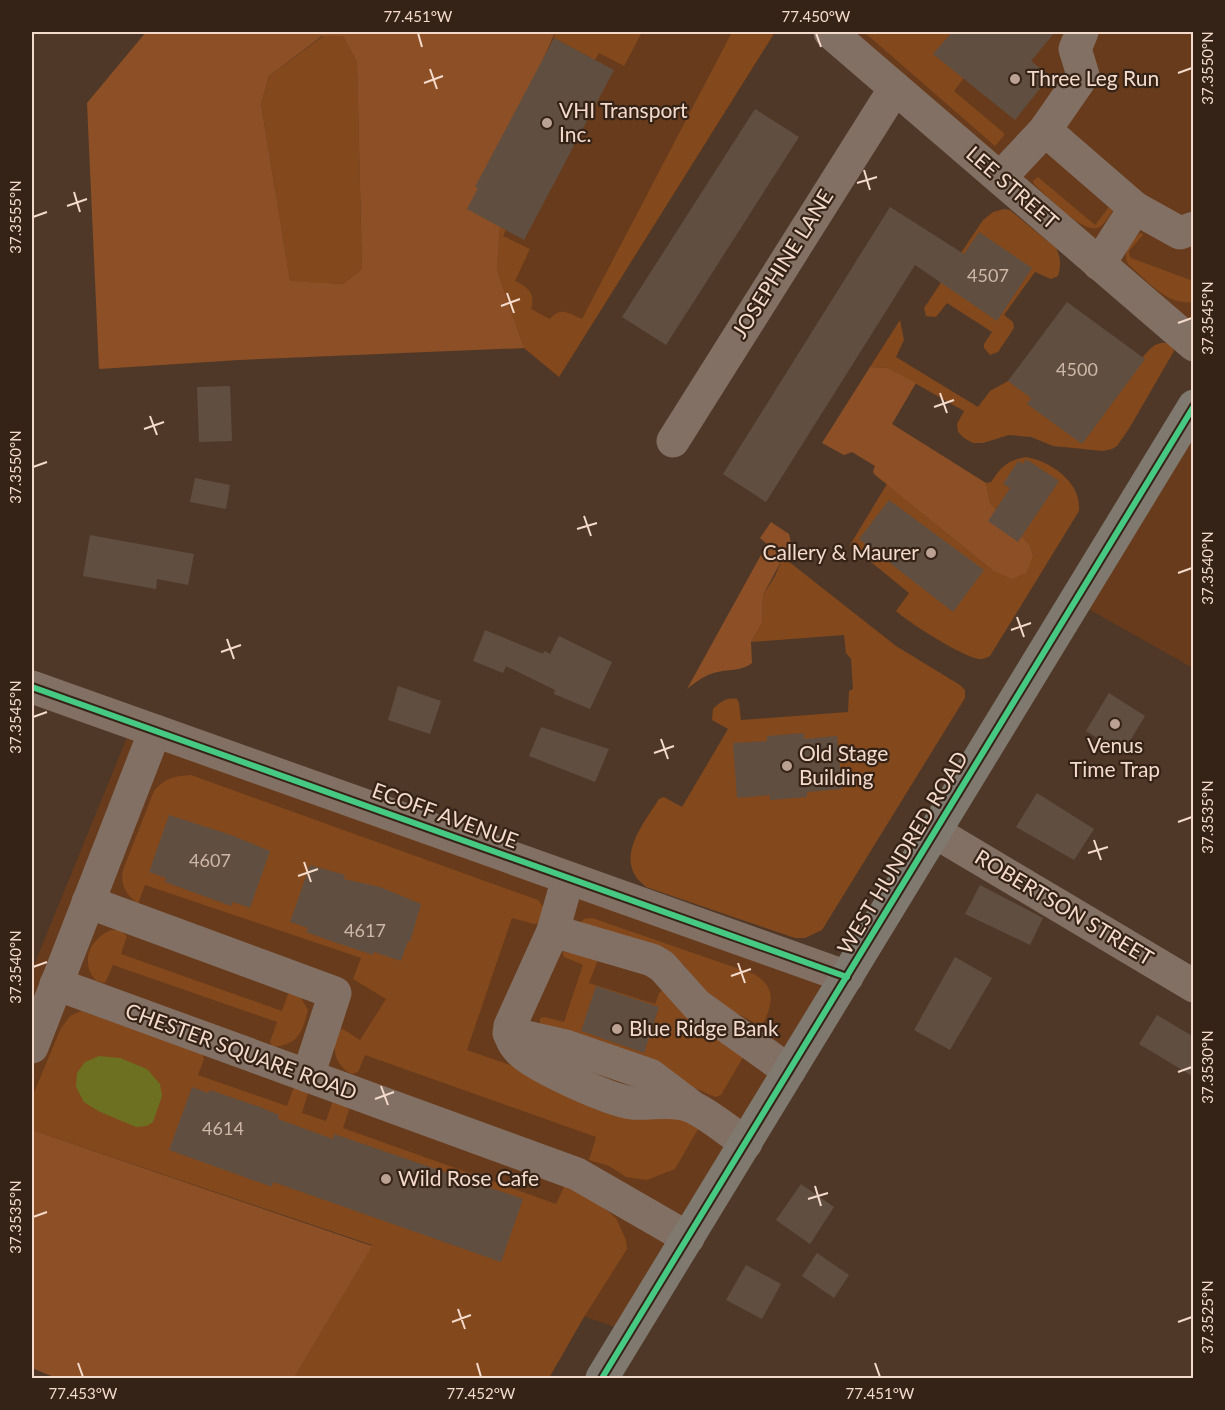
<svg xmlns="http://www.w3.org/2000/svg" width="1225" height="1410" font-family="Lato,sans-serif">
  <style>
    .built { fill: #673b1b }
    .green { fill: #83481c }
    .forest { fill: #8d5026; fill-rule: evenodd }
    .water { fill: #6d7020 }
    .building { fill: #604f40 }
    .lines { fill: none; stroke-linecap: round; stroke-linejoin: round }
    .minor { stroke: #837064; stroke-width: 33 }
    .major { stroke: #7f796f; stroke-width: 33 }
    .cycleway-casing { stroke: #362317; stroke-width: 10 }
    .cycleway { stroke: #46c982; stroke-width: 6 }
    .ticks { fill: none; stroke: #f4daca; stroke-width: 2 }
    .poi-dot { fill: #baa191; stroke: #362317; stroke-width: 2 }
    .labels { text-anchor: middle; stroke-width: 4.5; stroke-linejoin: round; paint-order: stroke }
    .number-label { font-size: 18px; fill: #cfb7a8 }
    .poi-label { font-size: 21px; fill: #f4daca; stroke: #362317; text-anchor: start }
    .street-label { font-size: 21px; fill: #f4daca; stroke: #362317 }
    .neatline { fill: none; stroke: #f4daca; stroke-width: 2 }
    .ticks-label { font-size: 15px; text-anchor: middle; fill: #f4daca }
  </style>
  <rect width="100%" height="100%" fill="#4f3828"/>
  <g class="built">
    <polygon points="525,32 775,32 559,377 524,348 506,349 424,218"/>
    <polygon points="830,32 1193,32 1193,345"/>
    <polygon points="1193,410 1193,668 1083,606"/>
    <polygon points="132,725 843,978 627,1331 32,1130 32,970"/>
  </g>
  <g class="green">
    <polygon points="555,32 642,32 624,66 599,53 595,60 554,38"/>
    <path d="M732 32H775L559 377 524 348 497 270 500 226 506 230 503 236 530 249 515 281C528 287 536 294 531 309L550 319C560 306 569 313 582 319Z"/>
    <polygon points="864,32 962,32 934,54 964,78 954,91 1005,134 995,146"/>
    <polygon points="323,36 343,36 357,62 362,269 343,284 290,282 261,104 269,76"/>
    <path d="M1038 177 1095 225 1109 207 1113 210C1109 216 1104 226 1097 228 1082 233 1046 195 1034 184L1033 181Z"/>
    <path d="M1004 209 1010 210 1056 248C1061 258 1061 266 1058 276L1051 279 1035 272 1004 315 1013 322 1014 328 998 352 990 355 984 348V344L992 332 947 303 936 317 926 316 924 308 983 220 993 212Z"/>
    <path d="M1140 233H1142L1143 235 1129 251V255L1131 258 1193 281V302C1167 306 1147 280 1128 264 1122 250 1131 243 1140 233Z"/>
    <path d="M900 320 904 340 896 357 978 407 990 391 1008 381 1141 359C1150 349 1157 338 1172 345L1174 351 1130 427 1117 446 1112 449 1103 451 1053 446 1031 437 1009 435 983 443H973L964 438 958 432 957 424 964 411 888 368 870 367Z"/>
    <path d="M1026 457C1051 461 1082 483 1079 511L990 656C987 657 984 659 981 659 967 660 908 622 896 611L909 593 850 545 887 484 992 570 1033 556 1030 545 990 503 986 483 991 482C1002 466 1006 461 1026 457Z"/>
    <path d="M783 557 896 646 960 685 965 690V698L822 930 805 938H795L646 887C643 884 638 880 636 877 619 852 646 820 659 799L664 797 682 807 728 729 712 720 713 709C720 702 727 697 737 699L739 703 741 720 848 712 849 691 853 689 851 659 846 653 844 635 751 642 762 623 763 595 775 576Z"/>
    <path d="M191 775 538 900 544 908 540 923 534 924 512 918 467 1050 539 1075 673 1113 701 1124 675 1169 647 1180 626 1177 609 1166 589 1160 596 1137 365 1055 358 1072 352 1074C334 1066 331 1046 338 1030L343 1029 360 1040 386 999 353 979 361 958 145 885 138 904C126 894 120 886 123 870L154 791C165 778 174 776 191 775Z"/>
    <path d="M592 918 754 974C778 988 772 1005 762 1026L703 997 684 965 617 940 580 923 584 919Z"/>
    <path d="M111 930H120L127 936 121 954 282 1011 288 994C300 991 303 1002 308 1010 302 1033 299 1044 273 1047L270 1042 277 1022 113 965 105 983 96 981C94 978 90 973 89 969 84 952 96 936 111 930Z"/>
    <polygon points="562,951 598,960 589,983 655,1004 659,993 662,990 746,1052 721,1095 715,1097 645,1066 546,1031 540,1023 540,1018 544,1017 564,1022 583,965 564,957"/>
    <polygon points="81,1011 202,1053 204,1059 198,1075 287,1106 293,1089 298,1085 308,1093 302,1113 326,1121 332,1103 338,1100 346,1103 349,1110 343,1128 556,1204 565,1185 576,1185 616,1218 626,1240 627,1249 584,1317 549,1378 294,1378 372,1245 32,1130 32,1097 61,1028 70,1016"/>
  </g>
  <g class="forest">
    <path d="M146 32H555L487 188 500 226 497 270 524 348 239 360 99 369 87 103ZM322 36H343L357 62 362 269 343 284 290 281 261 104 269 76Z"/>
    <polygon points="870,367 888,368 916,383 892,424 986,483 990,503 1030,545 1033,556 1026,573 1012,579 992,570 874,474 873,471 875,466 852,452 844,455 822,443"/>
    <path d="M771 522 789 534 791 543 763 595 762 623 751 642 752 663C743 671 729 669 718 672 706 674 697 681 687 689L767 544 760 538Z"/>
    <polygon points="32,1130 372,1246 294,1378 56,1378 32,1368"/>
  </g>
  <polygon class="water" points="99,1056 120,1058 147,1069 160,1084 162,1096 153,1122 147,1126 136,1127 98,1111 84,1102 76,1087 77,1073 85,1062"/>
  <g class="building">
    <polygon points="952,32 1055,32 1031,61 1050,76 1015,120 933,54"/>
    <polygon points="554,38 614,70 524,240 467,209 478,188 475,187"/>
    <polygon points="755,109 799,137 666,345 622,317"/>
    <polygon points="890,207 964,254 979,232 1032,268 997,321 915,265 766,502 723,474"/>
    <polygon points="1067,302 1145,359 1082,444 1027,404 1031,398 1008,381"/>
    <polygon points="230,386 232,441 199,442 197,387"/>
    <polygon points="1026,459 1059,481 1018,542 988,521 1010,488 1003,484 1018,461 1023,464"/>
    <polygon points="195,478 230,485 226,509 190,502"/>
    <polygon points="889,500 984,570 953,612 859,539"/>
    <polygon points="90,535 194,554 188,585 157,579 156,589 83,576"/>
    <polygon points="485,630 543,654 544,651 550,654 559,636 612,662 590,709 554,694 555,690 506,666 503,673 473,661"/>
    <polygon points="398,686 441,701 430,734 388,720"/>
    <polygon points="1109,693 1145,716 1122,754 1086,731"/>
    <polygon points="541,727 609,749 595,782 529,756"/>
    <polygon points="804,733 804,739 837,736 842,789 807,792 807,797 770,800 770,795 737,798 733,743 767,741 767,736"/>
    <polygon points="1037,793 1094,829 1074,860 1016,827"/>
    <polygon points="169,815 231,835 270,851 250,908 233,902 231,906 165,882 166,878 149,872"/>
    <polygon points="310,865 345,875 344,879 380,887 421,904 410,942 408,941 401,961 374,952 373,955 334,942 306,932 308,928 290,922"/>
    <polygon points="980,885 1043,918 1030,945 965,914"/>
    <polygon points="955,957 992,978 950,1050 914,1030"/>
    <polygon points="596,986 659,1007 644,1053 581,1031"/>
    <polygon points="1157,1015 1194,1037 1194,1077 1139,1044"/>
    <polygon points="192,1087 208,1093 210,1090 260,1107 279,1115 278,1119 333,1139 334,1134 523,1199 501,1262 273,1182 272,1187 169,1150"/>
    <polygon points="801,1184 834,1207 810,1244 776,1220"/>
    <polygon points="817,1253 849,1275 834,1298 802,1276"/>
    <polygon points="746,1265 781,1284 762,1319 726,1300"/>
  </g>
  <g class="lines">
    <g class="minor">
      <polyline points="830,32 1194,345"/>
      <polyline points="1082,32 1075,49 1083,75 1045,130 1135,208 1180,233 1194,228"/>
      <polyline points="1000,178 1045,130"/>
      <polyline points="1099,264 1135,208"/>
      <polyline points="673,441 895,88"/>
      <polyline points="32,687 847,977"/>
      <polyline points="935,832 1194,986"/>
      <path d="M568 878 553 931 510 1026C509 1035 513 1044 520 1051 535 1067 610 1100 632 1103 651 1105 675 1098 692 1107 710 1115 729 1132 746 1143"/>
      <polyline points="88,902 335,993 308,1076"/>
      <polyline points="553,931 652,960 662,966 697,1005 789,1071"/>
      <polyline points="56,984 577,1174 688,1238"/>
      <polyline points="509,1033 566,1046 650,1075 691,1106"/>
      <polyline points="32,1047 155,731"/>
    </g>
    <polyline class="major" points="602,1378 1194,406"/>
    <defs>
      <g id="cycleway">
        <polyline points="32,687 847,977"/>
        <polyline points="602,1378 1194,406"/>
      </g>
    </defs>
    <use href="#cycleway" class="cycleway-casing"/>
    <use href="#cycleway" class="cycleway"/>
  </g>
  <path class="ticks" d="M418 33 422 47M816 33 821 47M430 69 437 89M1178 73 1192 68M424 83 443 76M864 170 870 190M857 183 877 177M74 192 80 212M67 206 87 199M33 217 47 212M507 293 514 313M501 306 520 299M1178 323 1192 318M940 393 947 413M934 407 954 400M150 416 157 435M144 429 164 422M33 467 47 462M584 516 591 536M577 529 597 523M1178 573 1192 568M1017 617 1024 637M1011 630 1031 623M227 639 234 659M221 652 241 645M33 717 47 712M661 739 668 759M654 753 674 746M1178 822 1192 817M1094 840 1101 860M1088 853 1108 847M304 862 311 882M298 876 318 869M738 963 745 983M33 967 47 962M731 976 751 969M1178 1072 1192 1067M381 1086 388 1105M375 1099 394 1092M815 1186 821 1206M808 1199 828 1193M33 1217 47 1212M458 1309 465 1329M452 1322 471 1315M1178 1322 1192 1317M78 1363 83 1377M477 1363 481 1377M875 1363 880 1377"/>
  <g class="poi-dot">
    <circle cx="1015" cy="79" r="6"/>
    <circle cx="547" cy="123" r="6"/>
    <circle cx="931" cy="553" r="6"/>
    <circle cx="1115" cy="724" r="6"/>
    <circle cx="787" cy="766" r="6"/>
    <circle cx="617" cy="1029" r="6"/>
    <circle cx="386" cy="1179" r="6"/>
  </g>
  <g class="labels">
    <g class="number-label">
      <text x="988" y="282">4507</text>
      <text x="1077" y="376">4500</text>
      <text x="210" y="867">4607</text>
      <text x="365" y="937">4617</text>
      <text x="223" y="1135">4614</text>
    </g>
    <g class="poi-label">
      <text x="1027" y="86">Three Leg Run</text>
      <text x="559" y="118">VHI Transport<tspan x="559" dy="24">Inc.</tspan></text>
      <text x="919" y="560" text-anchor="end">Callery &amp; Maurer</text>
      <text x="1115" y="753" text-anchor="middle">Venus<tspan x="1115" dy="24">Time Trap</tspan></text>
      <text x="799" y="761">Old Stage<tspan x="799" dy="24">Building</tspan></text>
      <text x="629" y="1036">Blue Ridge Bank</text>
      <text x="398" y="1186">Wild Rose Cafe</text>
    </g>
    <g class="street-label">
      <text transform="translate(1012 188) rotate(41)" y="7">LEE STREET</text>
      <text transform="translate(783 264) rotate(-58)" y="7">JOSEPHINE LANE</text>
      <text transform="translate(445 816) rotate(20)" y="7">ECOFF AVENUE</text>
      <text transform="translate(903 853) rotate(-59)" y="7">WEST HUNDRED ROAD</text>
      <text transform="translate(1064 908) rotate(31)" y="7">ROBERTSON STREET</text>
      <text transform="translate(241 1052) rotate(20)" y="7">CHESTER SQUARE ROAD</text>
    </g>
  </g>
  <rect width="1225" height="1410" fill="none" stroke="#362317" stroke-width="66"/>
  <rect x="33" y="33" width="1159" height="1344" class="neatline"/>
  <g class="ticks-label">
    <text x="418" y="22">77.451°W</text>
    <text x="816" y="22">77.450°W</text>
    <text transform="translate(1208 68) rotate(-90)" y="5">37.3550°N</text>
    <text transform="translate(16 217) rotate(-90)" y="5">37.3555°N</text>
    <text transform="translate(1208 318) rotate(-90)" y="5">37.3545°N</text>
    <text transform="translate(16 467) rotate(-90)" y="5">37.3550°N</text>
    <text transform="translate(1208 568) rotate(-90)" y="5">37.3540°N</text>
    <text transform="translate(16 717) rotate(-90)" y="5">37.3545°N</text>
    <text transform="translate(1208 817) rotate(-90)" y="5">37.3535°N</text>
    <text transform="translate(16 967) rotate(-90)" y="5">37.3540°N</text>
    <text transform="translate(1208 1067) rotate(-90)" y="5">37.3530°N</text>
    <text transform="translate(16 1217) rotate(-90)" y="5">37.3535°N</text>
    <text transform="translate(1208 1317) rotate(-90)" y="5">37.3525°N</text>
    <text x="83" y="1399">77.453°W</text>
    <text x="481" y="1399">77.452°W</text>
    <text x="880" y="1399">77.451°W</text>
  </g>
</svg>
